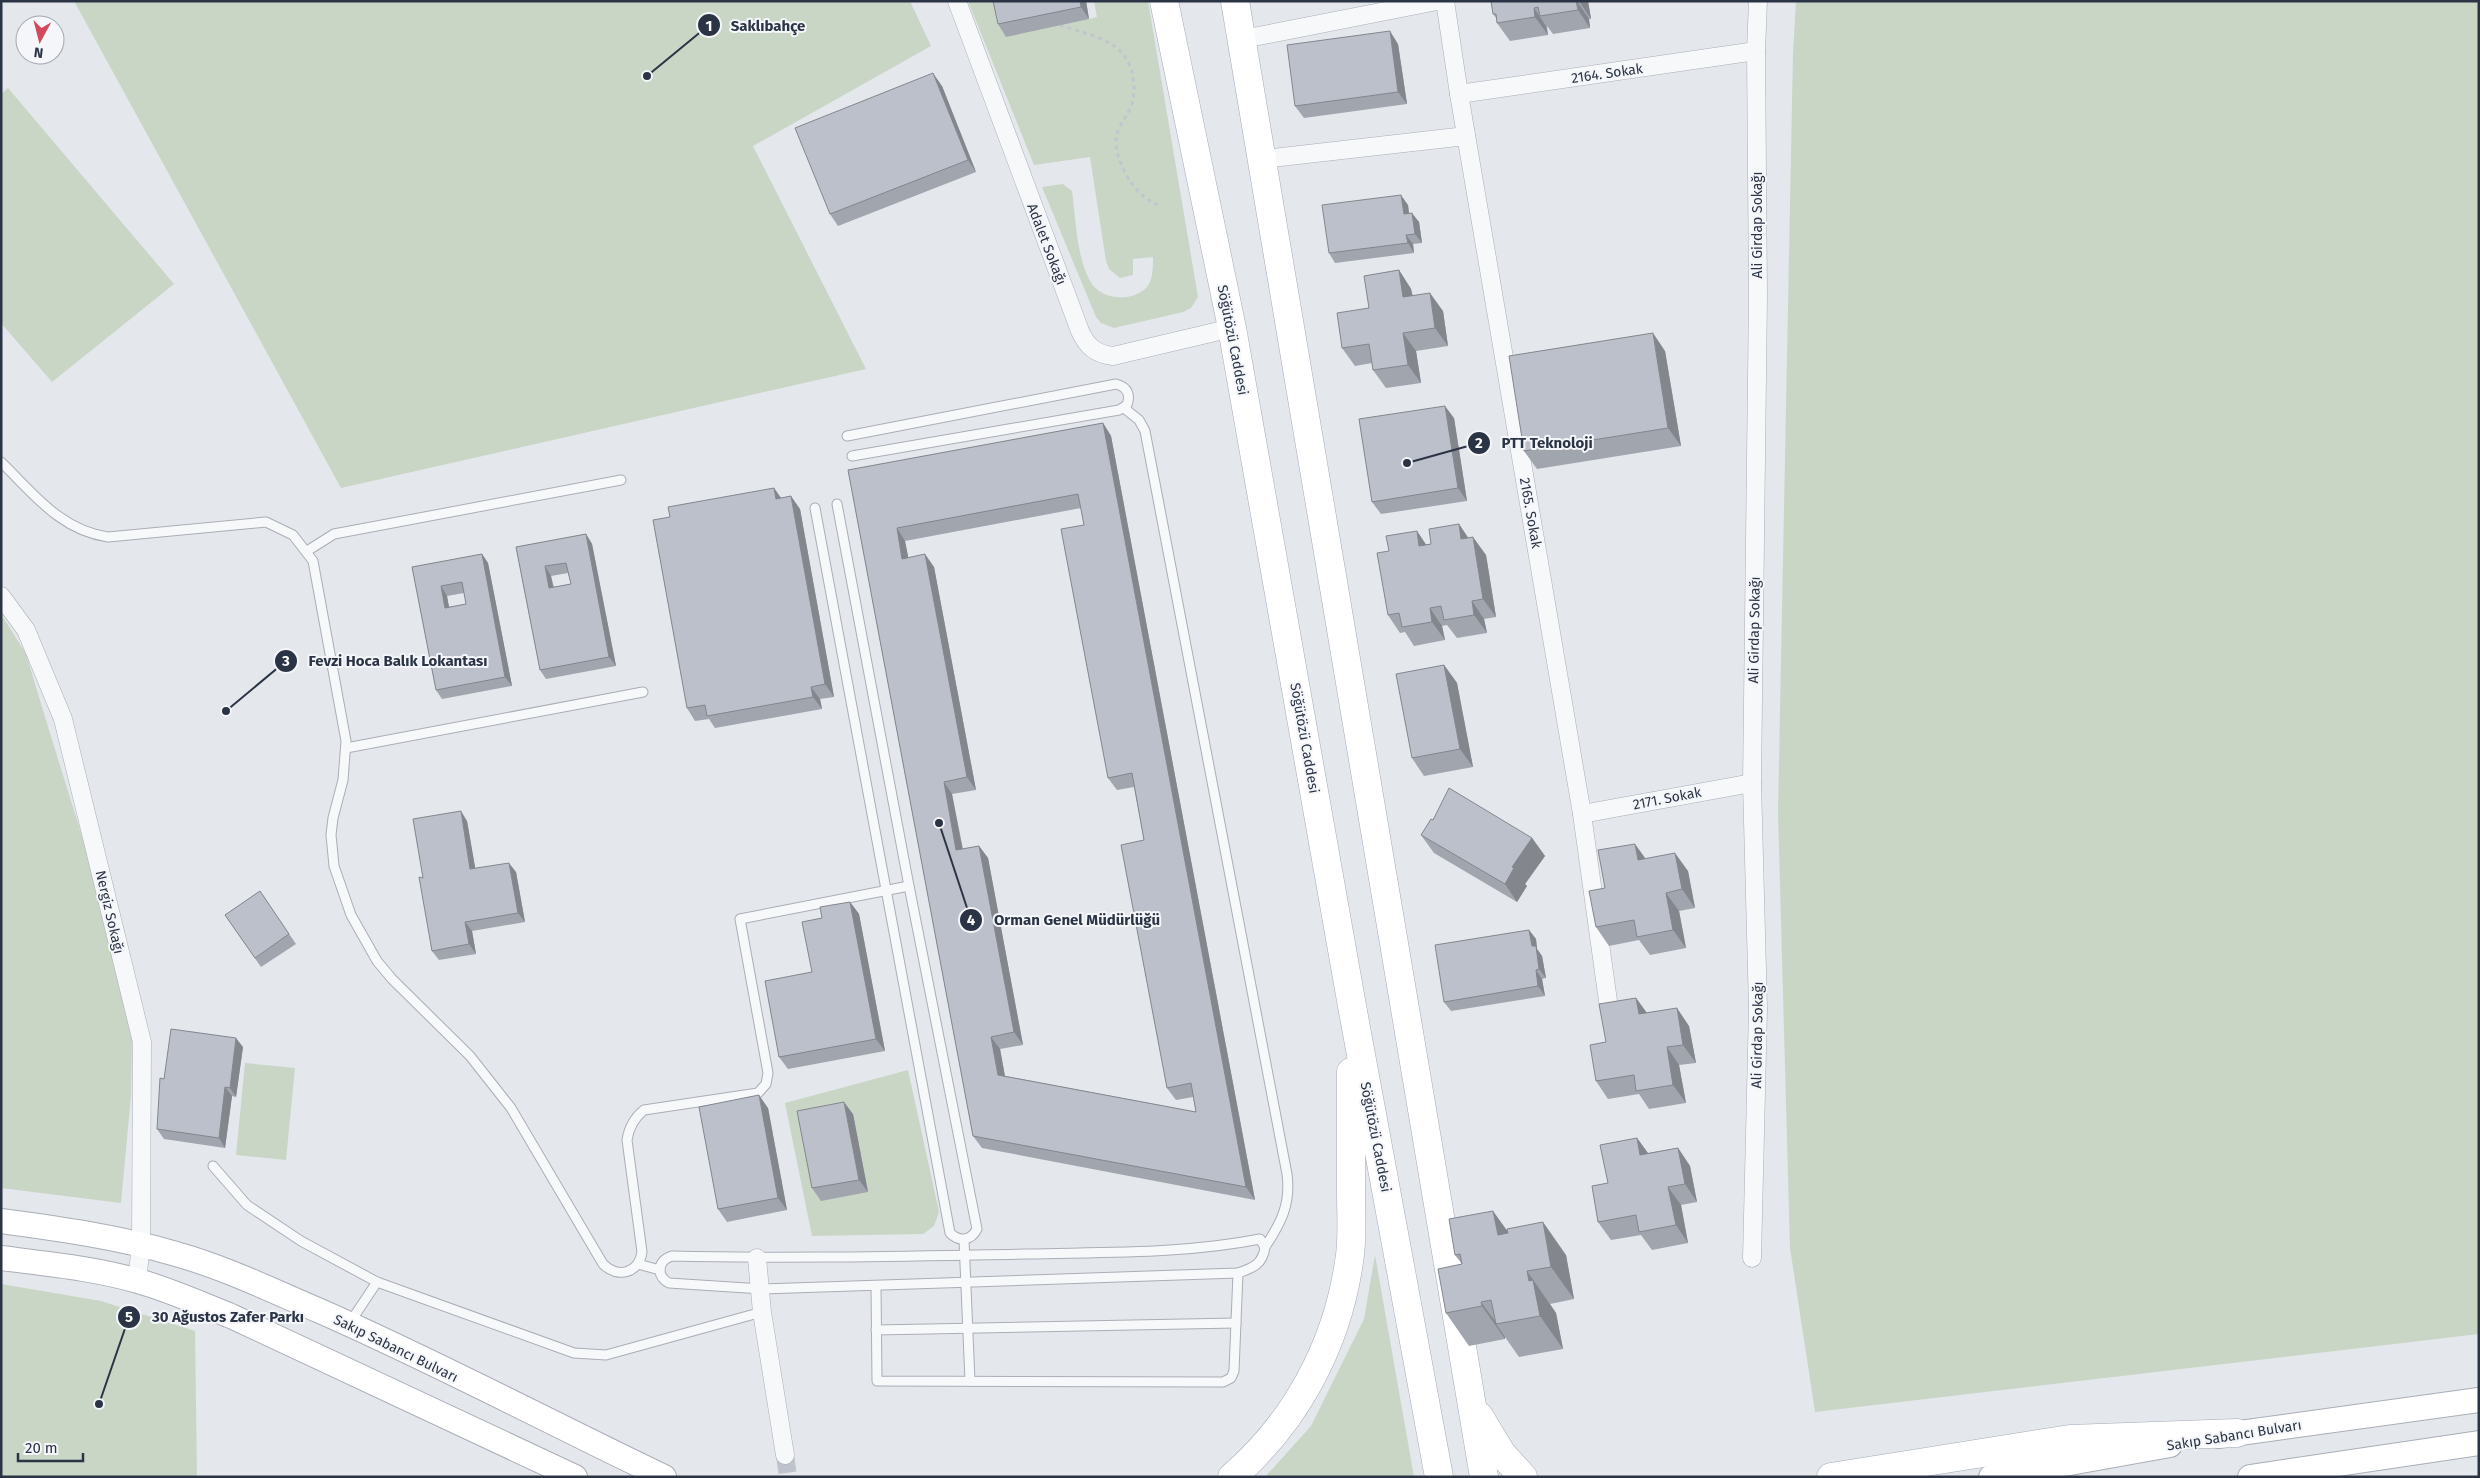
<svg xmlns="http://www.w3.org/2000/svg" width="2480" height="1478" font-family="'Fira Sans',sans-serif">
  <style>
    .green { fill: #c9d6c5 }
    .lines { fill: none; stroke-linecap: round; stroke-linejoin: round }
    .street-tunnel { stroke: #bfc3cb; stroke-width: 18; stroke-dasharray: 18 9; stroke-linecap: butt }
    .lane-casing { stroke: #a9aeb7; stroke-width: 11 }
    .street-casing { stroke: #a9aeb7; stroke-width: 19 }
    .secondary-casing { stroke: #a9aeb7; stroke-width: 26 }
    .primary-casing { stroke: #a3abb8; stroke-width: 29 }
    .path { stroke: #c2c5cb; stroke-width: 3; stroke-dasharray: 4 4; stroke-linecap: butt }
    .lane { stroke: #f7f8fa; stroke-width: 9 }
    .street { stroke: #f7f8fa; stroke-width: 18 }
    .secondary { stroke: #fff; stroke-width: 24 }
    .primary { stroke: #fff; stroke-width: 28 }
    .wall { fill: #a1a5ae; fill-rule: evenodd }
    .shaded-wall { fill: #83868d }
    .building { fill: #bbc0ca; stroke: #83868d; fill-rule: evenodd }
    .labels { text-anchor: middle; stroke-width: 4; stroke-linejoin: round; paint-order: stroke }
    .street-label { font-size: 14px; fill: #2b3445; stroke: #f4f6f9 }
    .leader { fill: none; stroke: #2b3445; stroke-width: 2 }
    .callout-dot { fill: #2b3445; stroke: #f4f6f9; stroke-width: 2 }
    .mark-label { font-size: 15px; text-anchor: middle; font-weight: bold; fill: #fff }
    .callout-label { font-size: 15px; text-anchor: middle; font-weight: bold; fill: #2b3445; stroke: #f4f6f9; stroke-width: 4; stroke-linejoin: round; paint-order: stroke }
  </style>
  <rect width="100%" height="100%" fill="#e4e7ec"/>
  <g class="green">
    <polygon points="74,1 910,1 931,46 753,146 866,369 341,488"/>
    <path d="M968 1H999L1089 19 1097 17 1094 1H1148L1198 297 1191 308 1183 312 1114 328 1101 323 1096 317 1042 187 1063 184 1072 191C1076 219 1076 255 1090 281 1100 300 1132 303 1147 287 1153 280 1153 267 1153 257L1133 259V275L1120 278 1109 269 1106 261 1090 157 1034 165Z"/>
    <polygon points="1796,1 2479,1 2479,1334 1815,1412 1790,1248 1778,813 1793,53"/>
    <polygon points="8,88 174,284 52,382 1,323 1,94"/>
    <polygon points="1,614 26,654 45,717 93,872 132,1039 131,1095 121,1203 1,1188"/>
    <polygon points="245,1063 295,1068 286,1160 236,1155"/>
    <polygon points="908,1070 939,1212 934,1226 923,1234 812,1236 785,1103"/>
    <polygon points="1375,1255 1414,1477 1265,1477 1311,1426 1364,1319"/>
    <polygon points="1,1284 101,1301 195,1331 197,1477 1,1477"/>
  </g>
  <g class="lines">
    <polyline class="street-tunnel" points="785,1455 788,1477"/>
    <defs>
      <g id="lane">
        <path d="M1124 408 1139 420 1145 431 1287 1174C1291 1204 1281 1223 1265 1247"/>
        <path d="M847 436 1116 384C1127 387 1131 394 1127 405L1119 410 852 456"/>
        <path d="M1 462C34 494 60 530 108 537L266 522 293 535 313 561 346 741 343 780 333 818 331 835 334 866 351 915 377 961 392 979 470 1056 511 1108 603 1264C618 1279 639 1273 642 1252L627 1140C629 1127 634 1118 644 1110L758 1093 766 1084 768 1073 740 919 909 886"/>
        <path d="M815 508 950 1233C959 1242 971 1241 977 1229L909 886 837 504"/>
        <polyline points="307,551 334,534 621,480"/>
        <polyline points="346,748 643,692"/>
        <polyline points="213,1166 247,1205 301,1241 377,1282"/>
        <path d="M1260 1239 1265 1247C1263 1264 1253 1268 1238 1273L762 1289 669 1283C656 1276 657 1261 672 1256 790 1259 908 1256 1027 1254 1105 1252 1184 1254 1260 1239Z"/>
        <polyline points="964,1240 970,1381"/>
        <polyline points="638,1264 660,1270"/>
        <polyline points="876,1286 877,1381 1223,1382 1231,1378 1234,1371 1238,1273"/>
        <polyline points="349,1324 377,1282 574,1353 606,1355 762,1312"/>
        <polyline points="876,1330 1236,1323"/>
      </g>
      <g id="street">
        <path d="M957 1 1080 331C1087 347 1096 354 1113 356L1232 328"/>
        <polyline points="1445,1 1459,94 1582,814 1608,1001"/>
        <polyline points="1243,39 1437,1"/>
        <polyline points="1459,94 1756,51"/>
        <polyline points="1263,159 1466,136"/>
        <polyline points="1,596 26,630 63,719 142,1042 141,1245 137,1281"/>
        <polyline points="1582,814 1752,783"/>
        <polyline points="757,1258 762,1312 785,1455"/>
        <polyline points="1752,1258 1758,1009 1752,783 1758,296 1756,51 1758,1"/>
      </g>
      <g id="secondary">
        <path d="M1 1221C60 1229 119 1237 176 1254 226 1268 273 1291 320 1311 436 1362 549 1422 664 1477"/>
        <path d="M1 1258C47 1264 93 1268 138 1281 170 1290 201 1304 231 1316L575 1477"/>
        <polyline points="2218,1436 2479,1400"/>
        <polyline points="1991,1477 2170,1445"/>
        <polyline points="2250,1477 2479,1443"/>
      </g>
      <g id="primary">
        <polyline points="1164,1 1232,328 1352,1006 1439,1477"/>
        <polyline points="1235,1 1484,1477"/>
        <polyline points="1479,1416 1502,1454 1523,1477"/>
        <path d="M1232 1477C1296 1422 1337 1345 1349 1262 1353 1240 1351 1216 1351 1194 1351 1153 1351 1113 1351 1072"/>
        <polyline points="1831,1477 2070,1439 2237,1433"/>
      </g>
    </defs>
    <use href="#lane" class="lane-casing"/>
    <use href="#street" class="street-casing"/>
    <use href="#secondary" class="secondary-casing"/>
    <use href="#primary" class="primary-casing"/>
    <path class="path" d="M1060 25C1079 32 1108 37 1122 53 1134 66 1137 91 1131 107 1126 118 1118 126 1116 138 1115 151 1120 163 1126 174 1134 189 1143 198 1158 205"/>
    <use href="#lane" class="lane"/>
    <use href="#street" class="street"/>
    <use href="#secondary" class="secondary"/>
    <use href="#primary" class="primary"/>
  </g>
  <g class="wall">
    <polygon points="1086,1 1089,19 1006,37 998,24"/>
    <polygon points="1491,1 1588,1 1591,19 1589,19 1590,28 1553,34 1547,26 1548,35 1510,41 1497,23 1497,19 1493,14"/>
    <polygon points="1398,44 1407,104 1304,118 1295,106"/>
    <polygon points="942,86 976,172 838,226 830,214"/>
    <polygon points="1408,205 1409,213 1419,222 1422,243 1413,244 1414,253 1335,263 1329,253"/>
    <polygon points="1399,270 1411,289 1413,296 1443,311 1448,346 1416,351 1421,383 1386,388 1373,370 1372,363 1355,366 1342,348 1369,308"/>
    <polygon points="1665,351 1681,446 1537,469 1524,451"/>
    <polygon points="1454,418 1467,501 1381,514 1372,502"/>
    <path d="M1103 423 1111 436 1255 1200 982 1148 973 1136 848 470ZM1081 508 1084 525 1108 778 1117 790 1134 787 1144 840 1167 1088 1176 1100 1193 1097 1196 1112 1005 1076 1000 1049 1023 1045 988 858 979 846 963 849 952 794 976 790 934 567 908 557 905 541Z"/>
    <polygon points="774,488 781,498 800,509 834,697 820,699 822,709 715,728 709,719 695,721 687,708 670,517"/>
    <polygon points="1459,524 1468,538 1486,555 1496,617 1484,619 1487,633 1457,638 1447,625 1442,626 1445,640 1414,646 1405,632 1400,633 1388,615 1417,531 1426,545 1431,544"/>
    <path d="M586 534 592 544 616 666 546 679 540 670 516 547ZM568 573 571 584 554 587 551 576Z"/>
    <path d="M482 554 488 563 512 686 442 699 436 690 412 567ZM464 593 466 604 449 607 447 596Z"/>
    <polygon points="1444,665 1457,683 1473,767 1424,776 1412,758"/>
    <polygon points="1433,820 1532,838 1545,856 1525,884 1527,886 1517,902 1434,853 1421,835"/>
    <polygon points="467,821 475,868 516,872 525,922 472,931 476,954 439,960 432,951 423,878"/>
    <polygon points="1645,859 1688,871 1695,908 1679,911 1686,948 1650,955 1639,940 1609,946 1596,927 1605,888"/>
    <polygon points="260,891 296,944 261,967 225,915"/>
    <polygon points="850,902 859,914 885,1051 788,1069 779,1057 812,972 822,918"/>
    <polygon points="1529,930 1536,939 1537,949 1542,956 1546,978 1542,979 1545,996 1451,1011 1444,1002"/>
    <polygon points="1636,998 1647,1013 1689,1026 1696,1063 1679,1065 1686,1103 1649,1109 1639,1094 1608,1099 1596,1081 1606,1042"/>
    <polygon points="243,1047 236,1097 232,1096 225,1148 164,1139 157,1129 164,1079"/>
    <polygon points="768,1108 787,1210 727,1222 718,1209"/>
    <polygon points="853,1114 868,1192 821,1201 812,1188"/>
    <polygon points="1637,1138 1648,1153 1678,1148 1690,1166 1697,1202 1681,1205 1688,1243 1652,1250 1641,1235 1611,1240 1598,1222 1608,1183"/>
    <polygon points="1507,1230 1566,1255 1574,1299 1550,1304 1556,1313 1563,1349 1519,1357 1505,1337 1505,1339 1469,1346 1446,1313 1462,1264 1455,1255"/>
  </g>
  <g class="shaded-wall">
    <polygon points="1080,1 1086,1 1089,19 1081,7"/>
    <polygon points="1577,1 1589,19 1590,28 1578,10"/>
    <polygon points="1579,1 1588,1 1591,19"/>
    <polygon points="1534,8 1546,26 1548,35 1535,17"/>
    <polygon points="1390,31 1398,44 1407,104 1398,92"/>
    <polygon points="933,73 942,86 976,172 968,160"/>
    <polygon points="1401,195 1408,205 1410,223 1404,214"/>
    <polygon points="1412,213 1419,222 1422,243 1415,234"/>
    <polygon points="1406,235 1413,244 1414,253 1408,243"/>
    <polygon points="1399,270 1411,289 1416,315 1403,297"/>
    <polygon points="1430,293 1443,311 1448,346 1435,328"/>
    <polygon points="1403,333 1416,351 1421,383 1408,365"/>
    <polygon points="1653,333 1665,351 1681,446 1668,428"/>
    <polygon points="1445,406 1454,418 1467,501 1458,488"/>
    <polygon points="1103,423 1111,436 1255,1200 1246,1187"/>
    <polygon points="774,488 783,501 776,499"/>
    <polygon points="791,496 800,509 834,697 825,684"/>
    <polygon points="1459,524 1471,542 1461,539"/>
    <polygon points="897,528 905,541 911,571 902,559"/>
    <polygon points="1417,531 1429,549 1419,546"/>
    <polygon points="586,534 592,544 616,666 609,657"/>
    <polygon points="1473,537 1486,555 1496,617 1483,599"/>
    <polygon points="482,554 488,563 512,686 505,677"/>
    <polygon points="925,554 934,567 976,790 967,777"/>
    <polygon points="545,566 551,576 555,598 549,588"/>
    <polygon points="441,586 447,596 451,618 445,608"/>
    <polygon points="1472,601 1484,619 1487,633 1474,615"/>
    <polygon points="1430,608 1442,626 1445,640 1432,622"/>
    <polygon points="1444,665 1457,683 1473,767 1460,749"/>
    <polygon points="811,687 820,699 822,709 813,697"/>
    <polygon points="944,782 952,794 965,863 956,850"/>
    <polygon points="461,811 467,821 477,878 470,869"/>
    <polygon points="1532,838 1545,856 1525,884 1527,886 1517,902 1505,884 1512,867"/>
    <polygon points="1635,844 1648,862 1638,860"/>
    <polygon points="979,846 988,858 1023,1045 1014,1032"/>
    <polygon points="1675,853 1688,871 1695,908 1682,889"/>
    <polygon points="509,863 516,872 525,922 518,913"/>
    <polygon points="1666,893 1679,911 1686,948 1673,930"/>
    <polygon points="850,902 859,914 885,1051 876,1039"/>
    <polygon points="465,922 472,931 476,954 469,944"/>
    <polygon points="1529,930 1536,939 1537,949 1542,956 1546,978 1539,969 1532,946"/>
    <polygon points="1536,970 1542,979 1545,996 1538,986"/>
    <polygon points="1636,998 1649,1016 1639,1014"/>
    <polygon points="1677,1008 1689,1026 1696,1063 1683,1045"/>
    <polygon points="991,1037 1000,1049 1007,1088 998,1075"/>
    <polygon points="236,1038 243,1047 236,1097 230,1088"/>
    <polygon points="1667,1047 1679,1065 1686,1103 1673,1085"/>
    <polygon points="225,1087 232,1096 225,1148 219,1138"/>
    <polygon points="759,1095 768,1108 787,1210 778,1198"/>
    <polygon points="844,1102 853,1114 868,1192 859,1180"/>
    <polygon points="1637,1138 1650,1156 1640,1155"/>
    <polygon points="1678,1148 1690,1166 1697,1202 1685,1184"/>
    <polygon points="1668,1187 1681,1205 1688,1243 1676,1225"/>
    <polygon points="1493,1211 1516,1243 1498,1235"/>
    <polygon points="1543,1222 1566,1255 1574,1299 1551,1267"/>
    <polygon points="1527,1271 1556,1313 1563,1349 1540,1316 1529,1281"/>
    <polygon points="1481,1302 1497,1324 1496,1324 1505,1337 1505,1339 1482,1306"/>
  </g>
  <g class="building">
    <polygon points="993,1 1080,1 1081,7 998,24"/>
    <polygon points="1491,1 1576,1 1578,10 1540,16 1538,7 1534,8 1535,17 1497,23 1496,14 1493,14"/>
    <polygon points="1390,31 1398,92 1295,106 1287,45"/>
    <polygon points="933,73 968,160 830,214 795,128"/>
    <polygon points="1401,195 1404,214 1412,213 1415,234 1406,235 1408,243 1329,253 1322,205"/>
    <polygon points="1399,270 1403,297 1430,293 1435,328 1403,333 1408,365 1373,370 1369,344 1342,348 1337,313 1369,308 1364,276"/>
    <polygon points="1653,333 1668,428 1524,451 1509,356"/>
    <polygon points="1445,406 1458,488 1372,502 1359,419"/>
    <path d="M1103 423 1246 1187 973 1136 848 470ZM1078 494 1084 525 1061 529 1108 778 1132 773 1144 840 1121 845 1167 1088 1191 1083 1196 1112 998 1075 991 1037 1014 1032 979 846 956 850 944 782 967 777 925 554 902 559 897 528Z"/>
    <polygon points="774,488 776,499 791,496 825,684 811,687 813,697 707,716 705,705 687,708 653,520 670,517 668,507"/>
    <polygon points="1459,524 1461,539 1473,537 1483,599 1472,601 1474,615 1444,620 1441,606 1430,608 1432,622 1402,627 1399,613 1388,615 1377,553 1389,551 1386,536 1417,531 1419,546 1431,544 1429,529"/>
    <path d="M586 534 609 657 540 670 516 547ZM566 563 571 584 549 588 545 566Z"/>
    <path d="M482 554 505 677 436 690 412 567ZM462 582 466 604 445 608 441 586Z"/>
    <polygon points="1444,665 1460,749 1412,758 1396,674"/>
    <polygon points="1449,788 1532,838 1512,867 1514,868 1505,884 1421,835 1431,819 1433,820"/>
    <polygon points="461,811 470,869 509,863 518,913 465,922 469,944 432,951 419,877 423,878 413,819"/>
    <polygon points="1635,844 1638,860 1675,853 1682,889 1666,893 1673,930 1637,937 1634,920 1596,927 1589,891 1605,888 1598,850"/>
    <polygon points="260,891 289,934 255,958 225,915"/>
    <polygon points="850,902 876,1039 779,1057 765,981 812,972 802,922 822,918 820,907"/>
    <polygon points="1529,930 1532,946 1536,946 1539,969 1536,970 1538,986 1444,1002 1435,945"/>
    <polygon points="1636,998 1639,1014 1677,1008 1683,1045 1667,1047 1673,1085 1636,1091 1634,1075 1596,1081 1590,1045 1606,1042 1599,1004"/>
    <polygon points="171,1029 236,1038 230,1088 225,1087 219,1138 157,1129 160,1078 164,1079"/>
    <polygon points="759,1095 778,1198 718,1209 699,1107"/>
    <polygon points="844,1102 859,1180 812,1188 797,1111"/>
    <polygon points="1637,1138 1640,1155 1678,1148 1685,1184 1668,1187 1676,1225 1639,1232 1636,1215 1598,1222 1592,1186 1608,1183 1600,1145"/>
    <polygon points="1493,1211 1498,1235 1508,1233 1507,1229 1543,1222 1551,1267 1527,1271 1529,1281 1533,1280 1540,1316 1496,1324 1491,1300 1481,1302 1482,1306 1446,1313 1438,1269 1462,1264 1460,1254 1455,1255 1449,1219"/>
  </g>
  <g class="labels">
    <g class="street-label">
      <text transform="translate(1607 73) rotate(-8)" y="5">2164. Sokak</text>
      <text transform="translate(1757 225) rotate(-90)" y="5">Ali Girdap Sokağı</text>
      <text transform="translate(1047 244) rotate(69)" y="5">Adalet Sokağı</text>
      <text transform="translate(1233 340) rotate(79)" y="5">Söğütözü Caddesi</text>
      <text transform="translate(1531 513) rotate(80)" y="5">2165. Sokak</text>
      <text transform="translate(1754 630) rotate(-89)" y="5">Ali Girdap Sokağı</text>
      <text transform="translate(1305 738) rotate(80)" y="5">Söğütözü Caddesi</text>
      <text transform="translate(1667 798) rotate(-11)" y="5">2171. Sokak</text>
      <text transform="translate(110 912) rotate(77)" y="5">Nergiz Sokağı</text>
      <text transform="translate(1757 1035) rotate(-89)" y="5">Ali Girdap Sokağı</text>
      <text transform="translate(1376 1137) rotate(79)" y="5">Söğütözü Caddesi</text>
      <text transform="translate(396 1348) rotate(26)" y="5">Sakıp Sabancı Bulvarı</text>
      <text transform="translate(2234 1435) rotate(-9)" y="5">Sakıp Sabancı Bulvarı</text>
    </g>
  </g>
  <path class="leader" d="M647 76L709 25M1407 463L1479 443M226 711L286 661M939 823L971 920M99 1404L129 1317"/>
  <g class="callout-dot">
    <circle cx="647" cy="76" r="5"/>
    <circle cx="1407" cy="463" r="5"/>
    <circle cx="226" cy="711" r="5"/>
    <circle cx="939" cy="823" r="5"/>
    <circle cx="99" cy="1404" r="5"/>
    <circle cx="709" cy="25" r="12"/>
    <circle cx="1479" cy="443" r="12"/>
    <circle cx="286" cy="661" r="12"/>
    <circle cx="971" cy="920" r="12"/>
    <circle cx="129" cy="1317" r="12"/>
  </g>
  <g class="mark-label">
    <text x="709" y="31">1</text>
    <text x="1479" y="448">2</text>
    <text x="286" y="666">3</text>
    <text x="971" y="925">4</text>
    <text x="129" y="1322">5</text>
  </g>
  <g class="callout-label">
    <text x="768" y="31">Saklıbahçe</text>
    <text x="1547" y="448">PTT Teknoloji</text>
    <text x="398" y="666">Fevzi Hoca Balık Lokantası</text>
    <text x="1077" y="925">Orman Genel Müdürlüğü</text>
    <text x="228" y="1322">30 Ağustos Zafer Parkı</text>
  </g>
  <rect width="2480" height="1478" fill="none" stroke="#2b3445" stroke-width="5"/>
  <g transform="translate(40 40) rotate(187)"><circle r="24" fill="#f4f6f9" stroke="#a4a8b1"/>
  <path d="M0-4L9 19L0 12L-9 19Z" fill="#d1495b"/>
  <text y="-8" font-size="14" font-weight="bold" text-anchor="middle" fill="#2b3445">N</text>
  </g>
  <path d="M18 1453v8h65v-8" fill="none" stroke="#2b3445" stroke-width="2.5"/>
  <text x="25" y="1453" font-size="15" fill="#2b3445" stroke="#f4f6f9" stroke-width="4" paint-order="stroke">20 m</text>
</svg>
